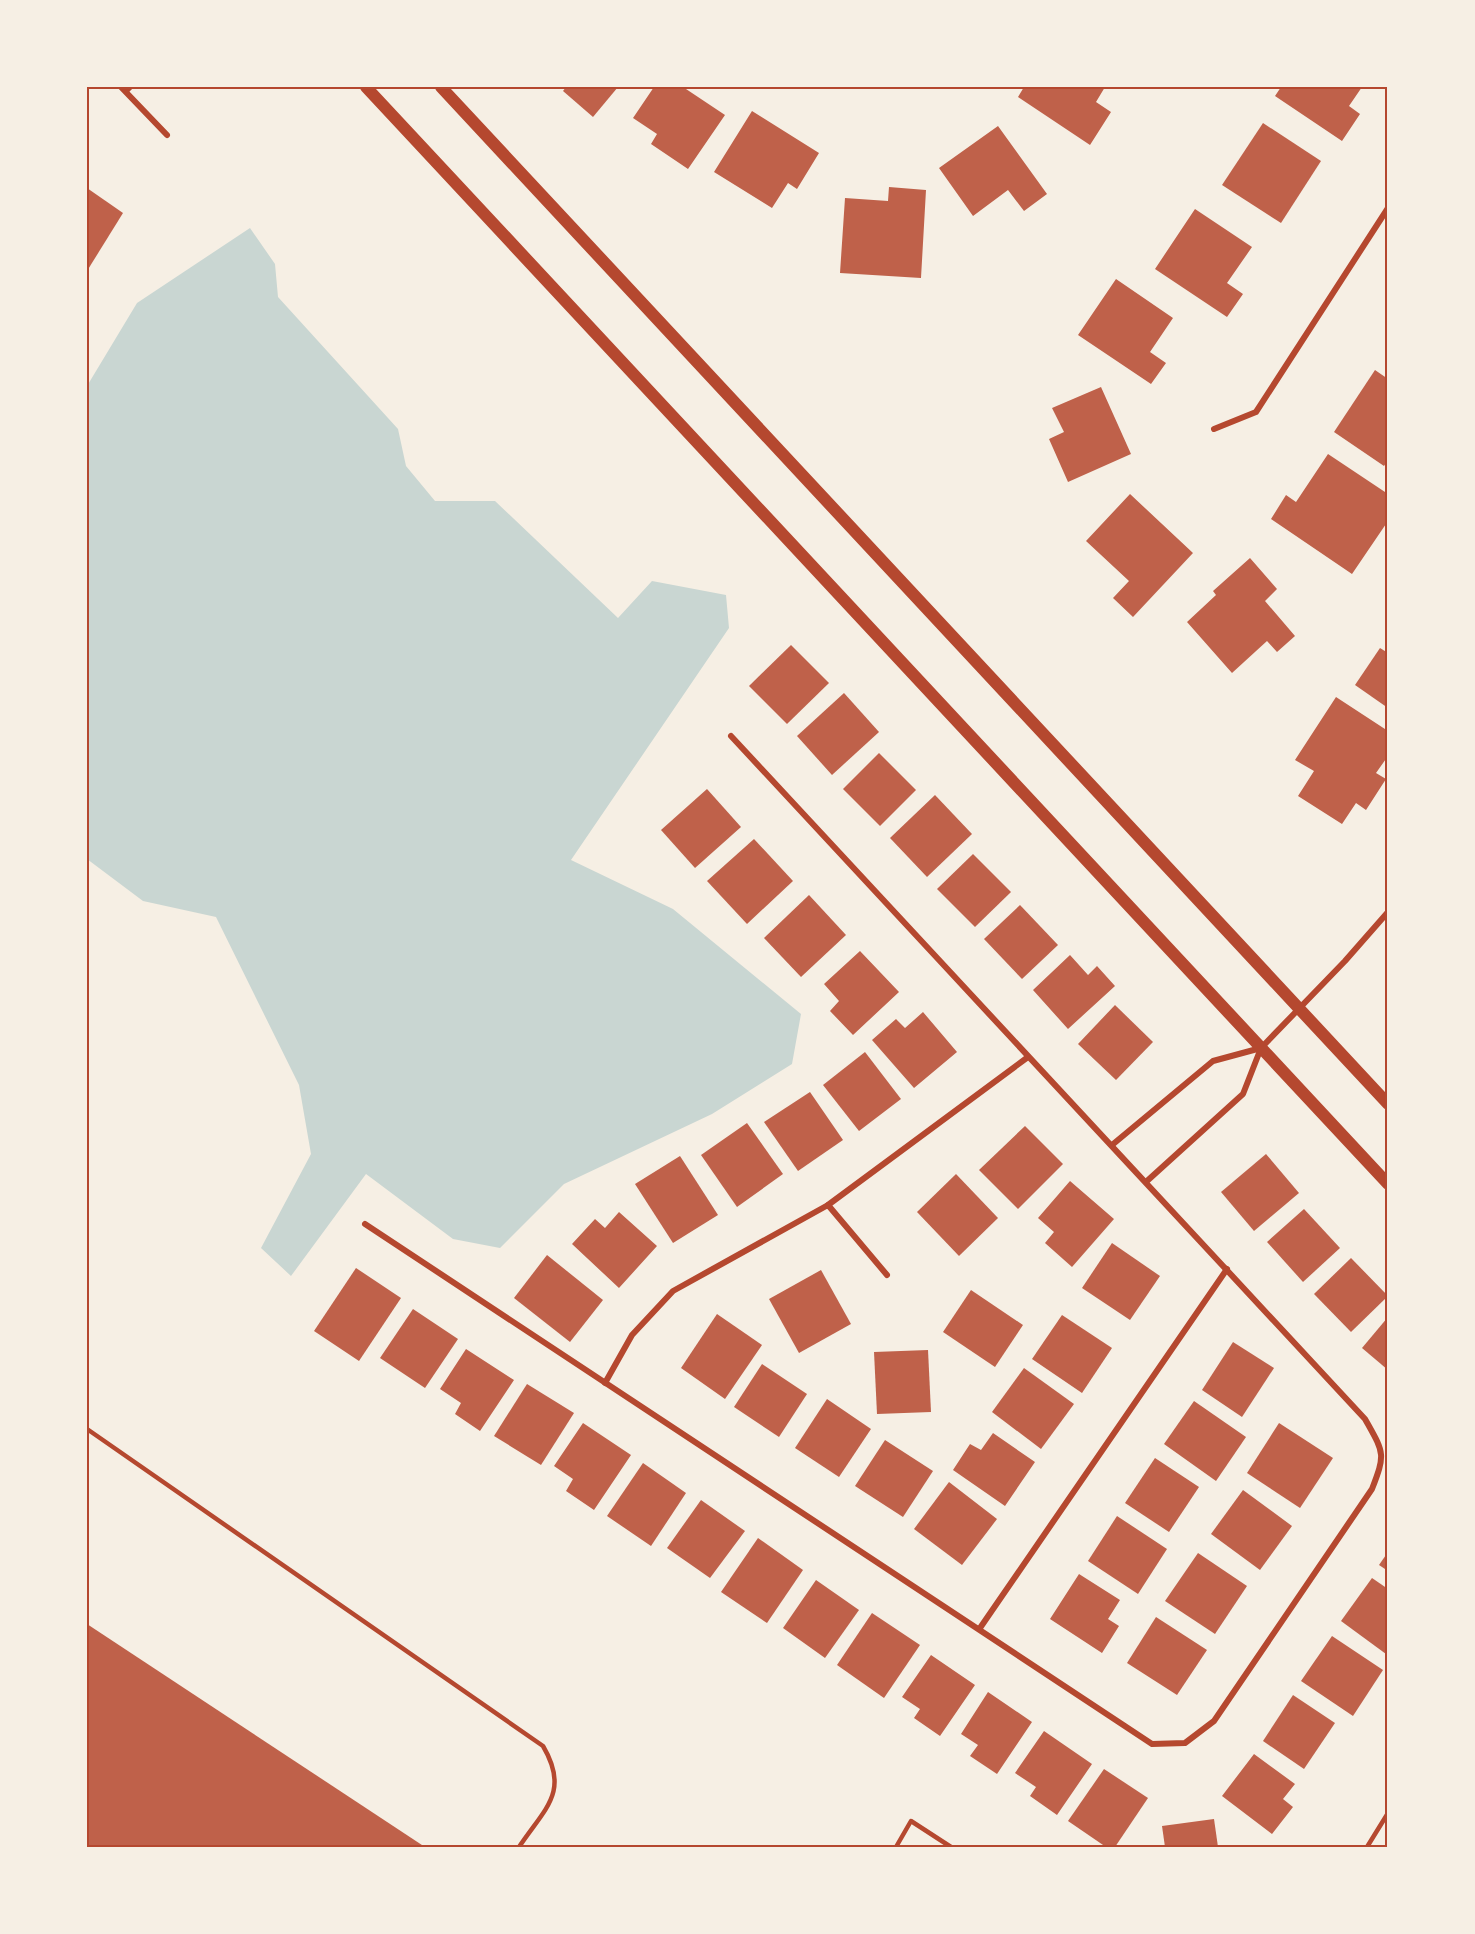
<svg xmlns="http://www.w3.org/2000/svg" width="1475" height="1934" font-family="'Public Sans',sans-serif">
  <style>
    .water { fill: #c9d6d2 }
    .building { fill: #bf614a }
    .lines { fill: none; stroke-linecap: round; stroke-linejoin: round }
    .service { stroke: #b5482f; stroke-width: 4.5 }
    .minor { stroke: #b5482f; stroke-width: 6 }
    .secondary { stroke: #b5482f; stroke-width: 12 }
    .neatline { fill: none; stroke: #b5482f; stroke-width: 2 }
  </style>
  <rect width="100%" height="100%" fill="#f6efe4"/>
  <polygon class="water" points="250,228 275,264 278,297 398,429 406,466 435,501 495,501 618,618 652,581 726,595 729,628 571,860 673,909 801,1014 792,1064 712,1114 564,1184 500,1248 453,1239 366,1174 291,1276 261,1248 311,1154 299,1085 216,917 143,901 87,859 87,386 137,303"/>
  <g class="building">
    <polygon points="566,87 618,87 593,117 563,91"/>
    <polygon points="654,87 683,87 725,115 688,169 651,144 657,134 633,118"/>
    <polygon points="1024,87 1105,87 1096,102 1111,112 1090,145 1018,97"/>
    <polygon points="1281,87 1362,87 1349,106 1360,114 1342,141 1275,96"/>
    <polygon points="752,111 819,153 797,189 788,183 772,208 714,172"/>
    <polygon points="1263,123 1321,161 1281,223 1222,185"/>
    <polygon points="998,126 1047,194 1024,211 1008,190 973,216 939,168"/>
    <polygon points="889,187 926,190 921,278 840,273 845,198 888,201"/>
    <polygon points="87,188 123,213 87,271"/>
    <polygon points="1195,209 1252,247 1227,283 1243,294 1227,317 1155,269"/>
    <polygon points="1116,279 1173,318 1150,352 1166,363 1151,384 1078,335"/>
    <polygon points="1375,370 1388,379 1388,460 1384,466 1334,432"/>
    <polygon points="1101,387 1131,454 1068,482 1049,439 1064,432 1052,408"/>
    <polygon points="1328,454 1388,494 1388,521 1352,574 1271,519 1286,495 1296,502"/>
    <polygon points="1130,494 1193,553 1133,617 1113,598 1129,581 1086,541"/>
    <polygon points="1250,558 1277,589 1265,601 1295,636 1277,652 1267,641 1232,673 1187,622 1216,595 1213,591"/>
    <polygon points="791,645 829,683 787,724 749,686"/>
    <polygon points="1380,648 1388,653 1388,708 1355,685"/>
    <polygon points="844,693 879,732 832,775 797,736"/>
    <polygon points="1336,697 1388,731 1388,756 1376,773 1386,779 1366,810 1356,803 1342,824 1298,796 1314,771 1295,760"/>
    <polygon points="879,753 916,790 880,826 843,789"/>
    <polygon points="707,789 741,827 695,868 661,830"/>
    <polygon points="935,795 972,834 927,877 890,838"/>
    <polygon points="754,839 793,881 747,924 707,881"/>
    <polygon points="973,854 1011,892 975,927 937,889"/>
    <polygon points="809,895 846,935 801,977 764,938"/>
    <polygon points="1020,905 1058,945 1022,979 984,939"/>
    <polygon points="860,951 899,992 853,1035 830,1011 839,1001 824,984"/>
    <polygon points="1070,955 1088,975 1097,966 1115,986 1068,1029 1033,990"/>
    <polygon points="1115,1005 1153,1042 1116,1080 1078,1044"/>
    <polygon points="923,1012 957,1052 914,1088 872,1040 896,1019 905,1028"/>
    <polygon points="865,1052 901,1099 859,1131 823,1085"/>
    <polygon points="810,1092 843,1140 798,1171 764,1122"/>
    <polygon points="747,1123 783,1174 737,1207 701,1155"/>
    <polygon points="1025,1126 1063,1164 1018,1209 979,1170"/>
    <polygon points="1266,1154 1299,1193 1254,1231 1221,1192"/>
    <polygon points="680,1156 718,1215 673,1243 635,1184"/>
    <polygon points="956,1174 998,1218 959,1256 917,1212"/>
    <polygon points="1070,1181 1114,1219 1072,1267 1045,1243 1054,1232 1038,1218"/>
    <polygon points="1304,1209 1340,1248 1303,1282 1267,1242"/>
    <polygon points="619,1212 657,1246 619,1288 572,1244 595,1219 605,1228"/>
    <polygon points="1112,1243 1160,1276 1130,1320 1082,1288"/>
    <polygon points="547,1255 603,1300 570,1342 514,1298"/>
    <polygon points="1351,1258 1388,1296 1351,1332 1314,1294"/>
    <polygon points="356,1268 401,1298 359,1361 314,1331"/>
    <polygon points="821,1270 851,1324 799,1353 769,1299"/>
    <polygon points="971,1290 1023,1325 995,1367 943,1332"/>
    <polygon points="413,1309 458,1339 425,1388 380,1358"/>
    <polygon points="717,1314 762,1345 725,1399 681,1368"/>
    <polygon points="1062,1315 1112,1348 1082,1393 1032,1359"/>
    <polygon points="1388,1317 1388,1370 1362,1348"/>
    <polygon points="1233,1342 1274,1368 1242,1417 1202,1390"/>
    <polygon points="466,1349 514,1380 480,1431 455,1414 461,1403 440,1389"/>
    <polygon points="928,1350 931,1412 877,1414 874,1352"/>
    <polygon points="762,1364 807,1394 779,1437 734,1407"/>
    <polygon points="1024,1368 1074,1404 1041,1449 992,1412"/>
    <polygon points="527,1384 574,1413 541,1465 494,1436"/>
    <polygon points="827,1399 871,1429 839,1477 795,1448"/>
    <polygon points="1194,1401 1246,1437 1216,1481 1164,1444"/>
    <polygon points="583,1423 631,1455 594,1510 566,1491 573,1479 554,1466"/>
    <polygon points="1279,1423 1333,1458 1300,1508 1247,1473"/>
    <polygon points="993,1433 1035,1462 1005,1506 953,1470 970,1444 981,1450"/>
    <polygon points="885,1440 933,1471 903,1517 855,1486"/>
    <polygon points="1155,1458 1199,1487 1169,1532 1125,1503"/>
    <polygon points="643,1463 686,1493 651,1546 607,1516"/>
    <polygon points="949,1482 997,1519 962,1565 914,1529"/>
    <polygon points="1243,1490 1292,1526 1260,1570 1211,1534"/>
    <polygon points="701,1500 745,1531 710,1578 667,1548"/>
    <polygon points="1117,1516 1167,1549 1138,1594 1088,1561"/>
    <polygon points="758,1538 803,1570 767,1623 721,1592"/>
    <polygon points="1388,1552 1388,1571 1379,1565"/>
    <polygon points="1198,1553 1247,1586 1215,1634 1165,1601"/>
    <polygon points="1079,1574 1120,1600 1108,1619 1119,1626 1102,1653 1050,1619"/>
    <polygon points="1372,1578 1388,1589 1386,1654 1341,1621"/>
    <polygon points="816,1580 859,1610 825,1658 783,1628"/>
    <polygon points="872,1613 920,1645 884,1698 837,1665"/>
    <polygon points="1156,1617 1207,1650 1177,1695 1127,1663"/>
    <polygon points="87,1624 425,1847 87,1847"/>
    <polygon points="1332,1636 1383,1670 1353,1716 1301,1681"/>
    <polygon points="931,1655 975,1685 940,1736 914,1718 920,1709 902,1697"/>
    <polygon points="988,1692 1032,1722 997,1774 970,1756 978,1745 961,1734"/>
    <polygon points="1293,1695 1335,1723 1304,1769 1263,1741"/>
    <polygon points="1044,1731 1092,1764 1057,1815 1030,1796 1036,1787 1015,1773"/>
    <polygon points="1254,1754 1295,1784 1283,1799 1293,1807 1272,1834 1222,1796"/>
    <polygon points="1104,1769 1148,1798 1115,1847 1106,1847 1068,1821"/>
    <polygon points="1214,1819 1218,1847 1165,1847 1162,1826"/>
  </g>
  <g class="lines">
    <g class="service">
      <polyline points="126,92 131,87"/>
      <path d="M87 1429 543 1746C570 1792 545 1808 519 1847"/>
      <polyline points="896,1847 911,1821 951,1847"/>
      <polyline points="1367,1847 1388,1813"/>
    </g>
    <g class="minor">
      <polyline points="121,87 167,135"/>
      <polyline points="1214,429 1256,412 1388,208"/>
      <polyline points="1112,1145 1213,1061 1261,1048"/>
      <polyline points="1147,1181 1243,1094 1261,1048 1345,961 1388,912"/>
      <polyline points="828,1205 1028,1057"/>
      <path d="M365 1224 1152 1744 1185 1743 1214 1721 1372 1489C1386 1453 1384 1453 1365 1419 1155 1191 942 964 731 736"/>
      <polyline points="605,1383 632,1335 673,1291 828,1205 887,1275"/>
      <polyline points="980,1628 1227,1269"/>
    </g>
    <g class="secondary">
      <polyline points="366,87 1388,1184"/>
      <polyline points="441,87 1388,1104"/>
    </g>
  </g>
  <rect width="1475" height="1934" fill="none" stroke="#f6efe4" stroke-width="177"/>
  <rect x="88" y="88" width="1298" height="1758" class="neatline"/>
</svg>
